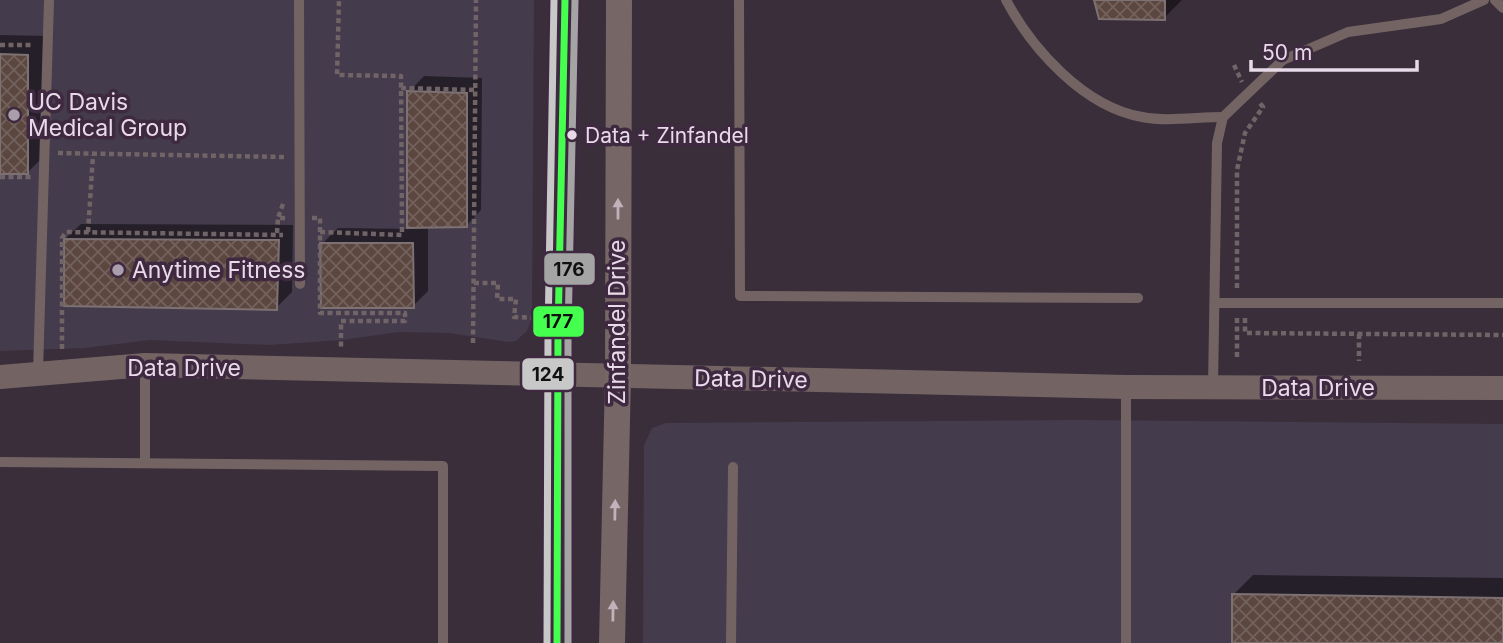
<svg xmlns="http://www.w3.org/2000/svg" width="1503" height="643" font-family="Inter,sans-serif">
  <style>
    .commercial { fill: #443b4c }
    .shadow { fill: #0007 }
    .building { fill: url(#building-cross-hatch); stroke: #7d7173; stroke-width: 2 }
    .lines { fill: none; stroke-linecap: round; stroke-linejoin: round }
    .path { stroke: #706466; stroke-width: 4.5; stroke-dasharray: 5 3.5; stroke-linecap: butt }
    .service { stroke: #736463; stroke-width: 10 }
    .tertiary { stroke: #736463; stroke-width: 24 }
    .secondary { stroke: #766666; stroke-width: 26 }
    .bus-1-casing { stroke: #3e2940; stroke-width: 12 }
    .bus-2-casing { stroke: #3e2940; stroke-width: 12 }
    .bus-3-casing { stroke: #3e2940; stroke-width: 12 }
    .bus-1 { stroke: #45ff4e; stroke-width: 7 }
    .bus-2 { stroke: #a4a4a4; stroke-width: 7 }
    .bus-3 { stroke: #c8c8c8; stroke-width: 7 }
    .oneway { fill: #c0b1bb }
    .poi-dot { fill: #ab9eac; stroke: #3e2940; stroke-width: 2.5 }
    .bus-dot { fill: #e8dae9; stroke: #3e2940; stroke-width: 2.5 }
    .labels { text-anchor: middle; stroke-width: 7; stroke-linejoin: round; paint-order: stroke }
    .bus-label { font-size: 21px; fill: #e8dae9; stroke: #3e2940; text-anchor: start }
    .poi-label { font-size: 23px; fill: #e8dae9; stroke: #3e2940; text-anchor: start }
    .street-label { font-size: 23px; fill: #e8dae9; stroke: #3e2940 }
    .line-badge { stroke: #3e2940; stroke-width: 2.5 }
    .pale-badge-label { font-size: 19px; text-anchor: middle; font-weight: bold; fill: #111 }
  </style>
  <defs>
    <pattern id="building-cross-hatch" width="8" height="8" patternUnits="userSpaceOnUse" patternTransform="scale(1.75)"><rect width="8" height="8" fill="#5b4740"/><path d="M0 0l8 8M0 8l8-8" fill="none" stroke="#73615c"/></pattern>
  </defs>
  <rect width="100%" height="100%" fill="#3a2e3b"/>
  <g class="commercial">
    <polygon points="0,0 534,0 532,318 527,331 516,341 508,342 449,333 399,332 342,340 269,345 150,340 84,348 0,351"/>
    <polygon points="1077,420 1503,424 1503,643 643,643 644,445 652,428 666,423"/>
  </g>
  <g class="shadow">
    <polygon points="1096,0 1182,0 1164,18"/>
    <polygon points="0,35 47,36 47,153 27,173 0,173"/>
    <polygon points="424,76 482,78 481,210 466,226 428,226 428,291 413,306 322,244 338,228 409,229 409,92"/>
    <polygon points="81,224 293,225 292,292 276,308 65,239"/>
    <polygon points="1253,575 1503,578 1503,643 1234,643 1233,595"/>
  </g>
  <g class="building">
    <polygon points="1094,0 1165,0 1165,20 1099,19"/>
    <polygon points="0,54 28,55 28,174 0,174"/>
    <polygon points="407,91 467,93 467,227 407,228"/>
    <polygon points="64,239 279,240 277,310 64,306"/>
    <polygon points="320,243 413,243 414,308 321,308"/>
    <polygon points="1232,594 1503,598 1503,643 1232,643"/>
  </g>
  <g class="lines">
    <g class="path">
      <polyline points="0,45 34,45"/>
      <polyline points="1234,65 1242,82"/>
      <polyline points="401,88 475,90"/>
      <polyline points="58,153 285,157"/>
      <polyline points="0,177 31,177"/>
      <polyline points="283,204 278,218 286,218"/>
      <polyline points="312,218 320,218 320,313 405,313 405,321 341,321 341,347"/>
      <polyline points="88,232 93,155"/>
      <polyline points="320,232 402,235 401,76 337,75 339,0"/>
      <polyline points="277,233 278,218"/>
      <polyline points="474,283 498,283 497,299 516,299 514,317 536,318"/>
      <polyline points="1237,288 1237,170 1245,133 1263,107 1259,102"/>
      <polyline points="1237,318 1237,359"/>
      <polyline points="1245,318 1245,333 1503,335"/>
      <polyline points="1359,334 1359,361"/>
      <polyline points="473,343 476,0"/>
      <polyline points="62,349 62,238 66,232 283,235"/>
    </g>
    <g class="service">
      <polyline points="299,0 300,284"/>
      <polyline points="739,0 740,296 1138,298"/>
      <path d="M1006 0C1032 49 1084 107 1142 117 1167 122 1197 117 1223 117"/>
      <polyline points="1495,0 1503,8"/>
      <polyline points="1215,303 1503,303"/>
      <polyline points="38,372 49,0"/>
      <polyline points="1213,387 1217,143 1223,117 1283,60 1348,32 1441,19 1484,0"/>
      <polyline points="1126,388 1126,643"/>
      <polyline points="0,462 443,466 443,643"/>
      <polyline points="145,463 145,366"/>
      <polyline points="731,643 733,467"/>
    </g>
    <polyline class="tertiary" points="0,377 145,365 1126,387 1503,388"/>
    <g class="secondary">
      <polyline points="557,643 558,333 565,0"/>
      <polyline points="612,643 618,376 619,0"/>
    </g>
    <defs>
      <polyline id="bus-1" points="557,643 558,333 565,0"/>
      <polyline id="bus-2" points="568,643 568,333 575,0"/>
      <polyline id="bus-3" points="547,643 548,333 554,0"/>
    </defs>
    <use href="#bus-1" class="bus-1-casing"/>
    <use href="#bus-2" class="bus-2-casing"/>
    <use href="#bus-3" class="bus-3-casing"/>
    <use href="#bus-1" class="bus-1"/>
    <use href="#bus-2" class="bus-2"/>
    <use href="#bus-3" class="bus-3"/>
  </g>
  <defs><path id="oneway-solid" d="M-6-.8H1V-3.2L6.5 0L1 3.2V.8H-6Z" transform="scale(1.75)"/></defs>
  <g class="oneway">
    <use href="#oneway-solid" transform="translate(618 209) rotate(-90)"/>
    <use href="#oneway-solid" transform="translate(615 510) rotate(-89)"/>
    <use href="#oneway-solid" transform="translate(613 611) rotate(-89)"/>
  </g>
  <g class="poi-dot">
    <circle cx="14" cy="115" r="7"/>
    <circle cx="118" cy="270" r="7"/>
  </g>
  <circle class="bus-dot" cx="572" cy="135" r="6"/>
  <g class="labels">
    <g class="bus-label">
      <text x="585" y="143">Data + Zinfandel</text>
    </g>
    <g class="poi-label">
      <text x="28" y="110">UC Davis<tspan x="28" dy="26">Medical Group</tspan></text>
      <text x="132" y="278">Anytime Fitness</text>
    </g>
    <g class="street-label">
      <text transform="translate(617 322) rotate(-90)" y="8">Zinfandel Drive</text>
      <text x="184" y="376">Data Drive</text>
      <text transform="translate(751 379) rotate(1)" y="8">Data Drive</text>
      <text x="1318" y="396">Data Drive</text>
    </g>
  </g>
  <g class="line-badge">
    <rect x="543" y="252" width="53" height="34" rx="7" fill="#a4a4a4"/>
    <rect x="532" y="305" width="53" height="33" rx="7" fill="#45ff4e"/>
    <rect x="521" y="357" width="54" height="34" rx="7" fill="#c8c8c8"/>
  </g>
  <g class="pale-badge-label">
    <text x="569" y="276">176</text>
    <text x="558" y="328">177</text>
    <text x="548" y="381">124</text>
  </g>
  <path d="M1251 60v10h166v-10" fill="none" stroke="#e8dae9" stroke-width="3.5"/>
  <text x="1262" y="60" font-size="21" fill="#e8dae9" stroke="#3e2940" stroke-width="5" paint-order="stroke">50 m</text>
</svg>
